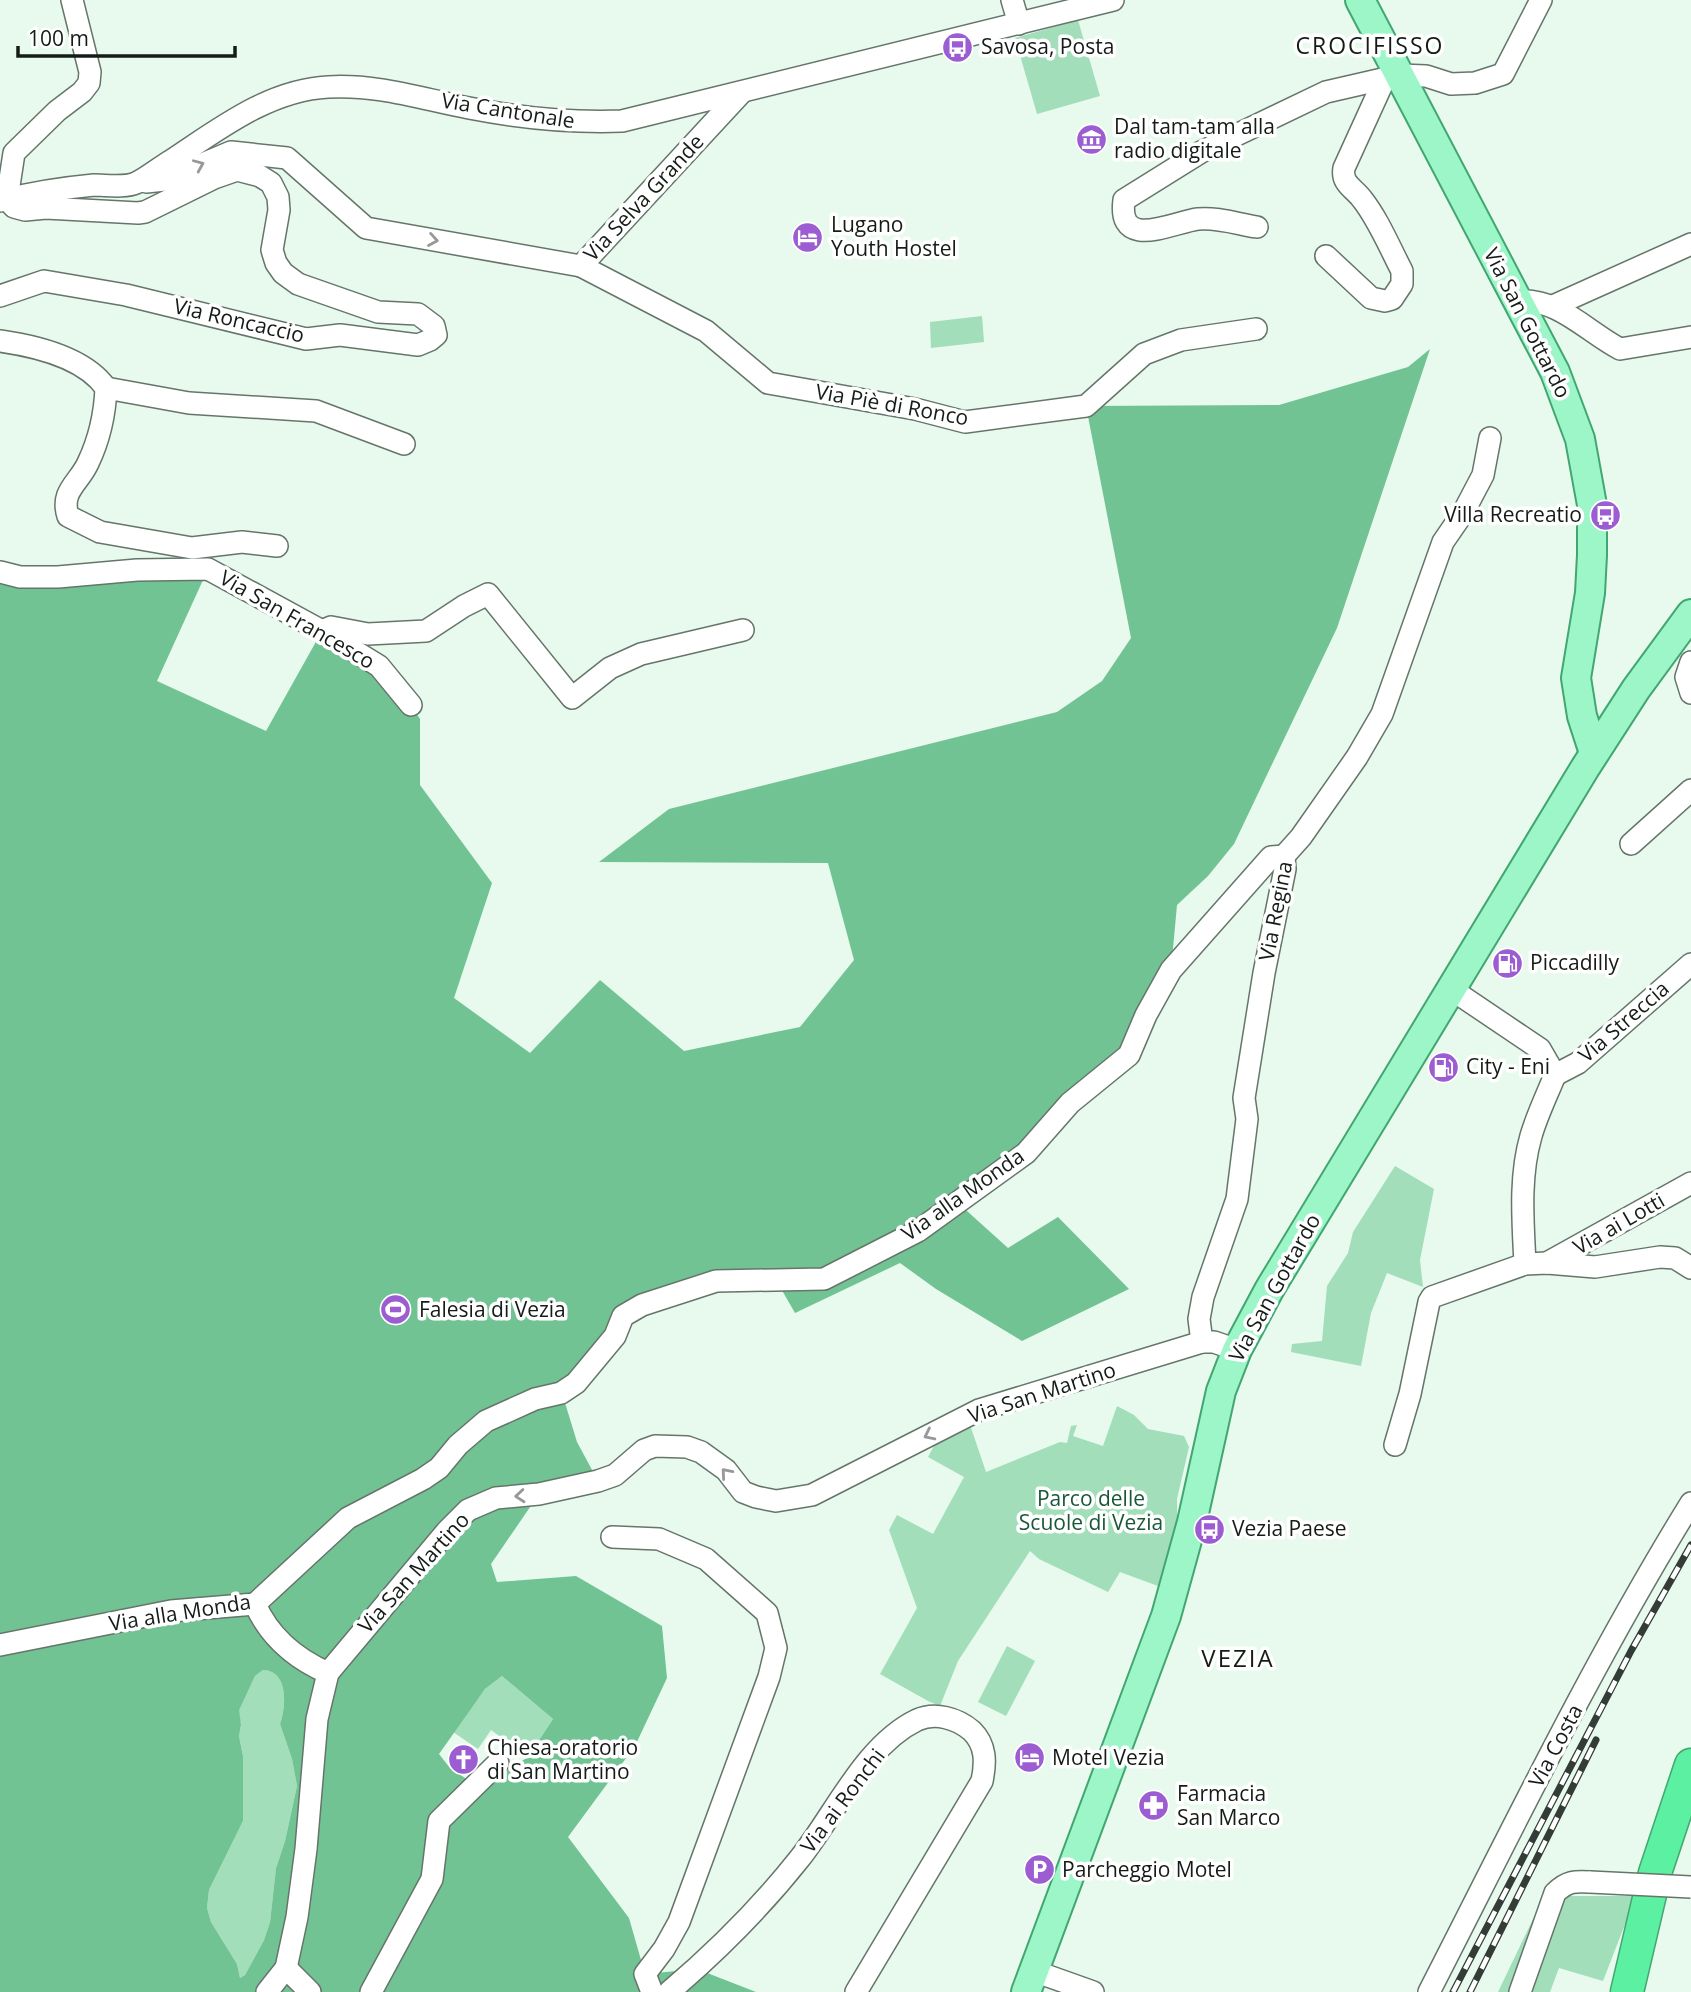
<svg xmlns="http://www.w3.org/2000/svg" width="1691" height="1992" font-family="'Open Sans',sans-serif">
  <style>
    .green { fill: #a2deb9 }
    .forest { fill: #71c393; fill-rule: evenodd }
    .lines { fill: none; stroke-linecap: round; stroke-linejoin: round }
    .minor-casing { stroke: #65756a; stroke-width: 24 }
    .major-casing { stroke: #42a671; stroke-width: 32 }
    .highway-casing { stroke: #42a671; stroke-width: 35 }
    .minor { stroke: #fff; stroke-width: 21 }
    .major { stroke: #9df6c7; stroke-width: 28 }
    .highway { stroke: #5bf0a2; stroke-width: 32 }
    .rail-casing { stroke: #333c36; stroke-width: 7 }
    .rail { stroke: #fff; stroke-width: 4.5; stroke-dasharray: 13; stroke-linecap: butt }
    .minor-bridge-casing { stroke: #65756a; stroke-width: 24; stroke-linecap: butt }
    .minor-bridge { stroke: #fff; stroke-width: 21 }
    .oneway { stroke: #969997 }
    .labels { text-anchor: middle; stroke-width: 7; stroke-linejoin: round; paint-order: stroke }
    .poi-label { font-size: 21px; fill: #151c17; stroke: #fff; text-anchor: start }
    .street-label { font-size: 21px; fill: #151c17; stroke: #fff }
    .park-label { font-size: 21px; fill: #195737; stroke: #fff }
    .neighbourhood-label { font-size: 23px; letter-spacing: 2px; fill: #151c17; stroke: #fff }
    .quarter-label { font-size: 24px; letter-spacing: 2px; fill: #151c17; stroke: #fff }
  </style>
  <rect width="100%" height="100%" fill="#e7faed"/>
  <g class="green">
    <polygon points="1078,20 1100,96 1037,114 1015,38"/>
    <polygon points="982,316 984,342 931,348 930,322"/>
    <polygon points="1395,1166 1434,1189 1420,1260 1423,1287 1387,1273 1371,1313 1361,1366 1291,1352 1292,1344 1322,1341 1327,1286 1348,1253 1353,1232"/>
    <polygon points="1117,1406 1134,1415 1148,1429 1184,1436 1189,1447 1177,1499 1177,1525 1158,1586 1120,1572 1108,1592 1039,1559 1030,1551 958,1661 940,1706 928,1701 880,1674 917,1608 889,1530 897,1515 933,1534 964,1477 928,1457 934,1446 932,1434 967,1416 986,1472 1060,1442 1067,1443 1071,1426 1077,1425 1073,1436 1103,1446"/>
    <polygon points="1007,1646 1035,1661 1006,1716 978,1702"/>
    <path d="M263 1670C289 1671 286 1707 280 1724L292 1759 297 1786 285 1841 276 1868 270 1922 264 1940 245 1975 240 1978 237 1964 211 1922 207 1908 209 1890 243 1821V1756L239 1736 241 1725 238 1710 255 1676Z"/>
    <polygon points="502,1676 553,1719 528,1757 491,1730 478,1749 453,1732 485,1689"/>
    <polygon points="1544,1896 1636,1896 1603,1981 1559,1968 1550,1992 1498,1992"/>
  </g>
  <path class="forest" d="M1430 349 1337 628 1234 844 1208 876 1177 905 1171 970 1129 1055 957 1202 1008 1248 1058 1217 1129 1289 1022 1341 936 1289 900 1263 795 1313 776 1280 642 1305 562 1393 577 1442 598 1481 539 1494 491 1564 497 1582 576 1576 662 1626 667 1678 635 1746 568 1837 629 1918 645 1974 697 1969 756 1992H0V572L208 569 157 681 266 731 322 631 411 705 420 719V785L492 883 454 998 530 1053 600 980 684 1051 800 1027 854 960 828 863 599 862 669 809 1057 712 1102 681 1131 638 1086 406 1279 405 1408 367ZM263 1670C289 1671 286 1707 280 1724L292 1759 297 1786 285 1841 276 1868 270 1922 264 1940 245 1975 240 1978 237 1964 211 1922 207 1908 209 1890 243 1821V1756L239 1736 241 1725 239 1710 255 1676ZM502 1676 553 1719 528 1757 480 1788 450 1768 439 1754 485 1689Z"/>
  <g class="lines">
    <defs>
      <g id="minor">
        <polyline points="1012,0 1019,24"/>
        <polyline points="146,182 165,180 231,152 287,158 366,228 581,266 741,93"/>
        <path d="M0 201C30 193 62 188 94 185 106 185 125 188 136 183 148 177 160 167 172 160 219 129 269 90 328 87 377 84 422 99 469 108 521 118 568 123 622 121L1113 0"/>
        <path d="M1257 227C1238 224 1217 217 1198 219 1173 222 1117 252 1124 200L1201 152 1326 92 1400 75 1426 76 1451 84 1475 83 1503 74 1541 0"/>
        <path d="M1326 256 1371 298 1385 301 1392 299 1402 284V271C1390 248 1378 219 1362 199 1354 188 1341 184 1344 168L1385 78"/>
        <polyline points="581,266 706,331 768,383 915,409 965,422 1086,406 1144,354 1181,340 1256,329"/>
        <polyline points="0,296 44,281 126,295 306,339 340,335 418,345 430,340 436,335 434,326 418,314 378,312 298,284 283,273 276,263 272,250 279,210 278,197 271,183 260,176 237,170 214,178 145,212 138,213 46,208 25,210 14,207 7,199 14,153 57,111 82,92 89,83 90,72 72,0"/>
        <path d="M1518 301C1558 298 1586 331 1620 349L1691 337"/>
        <polyline points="1553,306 1691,244"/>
        <path d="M0 341C35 346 84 357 106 388 105 413 99 440 88 463 79 483 60 491 68 516L100 532 192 548 242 542 277 546"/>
        <polyline points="106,388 189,403 316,411 404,444"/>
        <polyline points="0,572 20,577 58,577 137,570 208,569 322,631 379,666 411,705"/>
        <polyline points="322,631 331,627 368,634 426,631 464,606 488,594 572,698 610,668 641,654 743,630"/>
        <polyline points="1691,662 1686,677 1691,693"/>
        <polyline points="1631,844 1691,790"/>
        <path d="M1451 989 1540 1049 1555 1075C1547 1095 1537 1115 1531 1136 1519 1177 1523 1222 1525 1264"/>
        <polyline points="1555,1075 1578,1063 1691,964"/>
        <polyline points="1547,1263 1691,1183"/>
        <polyline points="1202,1342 1199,1319 1203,1297 1237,1199 1247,1119 1244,1098 1264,973 1285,869 1284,856 1301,837 1357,757 1382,714 1443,542 1463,513 1483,475 1490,438"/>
        <polyline points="1395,1445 1410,1394 1429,1302 1432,1297 1525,1264 1547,1263 1595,1267 1660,1257 1675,1258 1691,1268"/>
        <polyline points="612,1537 659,1539 706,1559 767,1613 776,1648 769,1677 679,1922 664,1949 645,1974 652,1992"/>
        <path d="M255 1604C269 1636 296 1659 328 1673"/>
        <polyline points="0,1645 171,1611 255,1604 348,1518 423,1479 439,1468 458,1445 486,1421 535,1399 561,1393 576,1383 615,1336 623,1316 642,1305 716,1281 824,1279 918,1231 1026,1153 1070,1103 1129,1055 1146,1015 1171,970 1271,857 1284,856"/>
        <polyline points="286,1968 310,1992"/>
        <polyline points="1034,1971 1093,1992"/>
        <polyline points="267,1992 286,1968 297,1917 306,1849 317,1719 328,1673 447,1531 468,1510 496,1498 539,1494 598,1481 615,1475 644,1450 655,1446 687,1447 701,1452 726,1470 743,1492 756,1497 776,1501 812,1495 979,1410 1202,1342 1214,1342 1237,1350"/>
        <polyline points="371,1992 432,1879 439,1821 498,1763"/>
        <path d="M669 1992C716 1952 762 1906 800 1858 835 1814 865 1745 917 1720 935 1712 957 1718 972 1731 986 1745 986 1762 982 1781L856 1992"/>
        <path d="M1429 1992C1513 1828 1594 1660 1691 1503"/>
        <path d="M1520 1992 1555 1893C1567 1881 1575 1881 1590 1882"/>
      </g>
      <g id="major">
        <polyline points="1360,0 1555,372 1580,439 1592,505 1592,555 1590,593 1576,678 1582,716 1594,753"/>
        <polyline points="1026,1992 1166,1616 1192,1522 1221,1391 1237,1350 1269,1290 1585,768 1636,689 1691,614"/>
      </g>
      <polyline id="highway" points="1627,1992 1655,1873 1691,1765"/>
    </defs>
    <use href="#minor" class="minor-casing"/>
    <use href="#major" class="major-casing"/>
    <use href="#highway" class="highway-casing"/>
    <use href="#minor" class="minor"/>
    <use href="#major" class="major"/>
    <use href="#highway" class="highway"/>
    <defs>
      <g id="rail">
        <polyline points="1453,1992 1631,1651 1691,1545"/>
        <polyline points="1470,1992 1596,1740"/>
      </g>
    </defs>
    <use href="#rail" class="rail-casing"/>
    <use href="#rail" class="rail"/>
    <defs>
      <polyline id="minor-bridge" points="1590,1882 1691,1887"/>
    </defs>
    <use href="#minor-bridge" class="minor-bridge-casing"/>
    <use href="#minor-bridge" class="minor-bridge"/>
  </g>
  <defs><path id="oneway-chevron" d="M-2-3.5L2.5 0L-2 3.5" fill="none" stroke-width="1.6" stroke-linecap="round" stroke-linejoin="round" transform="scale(1.75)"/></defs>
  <g class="oneway">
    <use href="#oneway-chevron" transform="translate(199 165) rotate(-23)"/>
    <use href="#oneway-chevron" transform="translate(433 240) rotate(10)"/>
    <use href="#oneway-chevron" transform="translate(929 1435) rotate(154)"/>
    <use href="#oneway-chevron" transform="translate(726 1473) rotate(-131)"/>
    <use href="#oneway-chevron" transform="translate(520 1496) rotate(175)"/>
  </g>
  <defs>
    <symbol id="bus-disc" viewBox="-11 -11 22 22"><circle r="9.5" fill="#9c5cd2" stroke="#fff"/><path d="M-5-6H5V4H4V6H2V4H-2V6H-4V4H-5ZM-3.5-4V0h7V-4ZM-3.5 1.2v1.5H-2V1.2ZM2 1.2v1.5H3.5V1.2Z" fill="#fff"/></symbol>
    <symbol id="museum-disc" viewBox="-11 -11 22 22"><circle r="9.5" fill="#9c5cd2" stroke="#fff"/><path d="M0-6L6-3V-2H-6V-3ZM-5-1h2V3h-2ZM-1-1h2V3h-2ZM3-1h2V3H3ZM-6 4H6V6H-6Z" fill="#fff"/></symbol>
    <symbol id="hotel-disc" viewBox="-11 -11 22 22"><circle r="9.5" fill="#9c5cd2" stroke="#fff"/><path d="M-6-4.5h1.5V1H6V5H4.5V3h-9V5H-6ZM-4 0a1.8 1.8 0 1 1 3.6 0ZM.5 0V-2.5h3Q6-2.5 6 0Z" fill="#fff"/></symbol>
    <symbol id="fuel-disc" viewBox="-11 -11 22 22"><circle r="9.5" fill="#9c5cd2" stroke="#fff"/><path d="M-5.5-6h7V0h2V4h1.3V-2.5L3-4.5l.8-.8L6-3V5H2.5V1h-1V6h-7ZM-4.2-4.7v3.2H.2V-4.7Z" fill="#fff"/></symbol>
    <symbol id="stadium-disc" viewBox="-11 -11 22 22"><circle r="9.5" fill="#9c5cd2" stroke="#fff"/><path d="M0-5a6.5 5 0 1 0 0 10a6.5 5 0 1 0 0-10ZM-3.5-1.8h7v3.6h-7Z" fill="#fff"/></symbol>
    <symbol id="church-disc" viewBox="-11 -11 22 22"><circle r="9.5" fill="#9c5cd2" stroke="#fff"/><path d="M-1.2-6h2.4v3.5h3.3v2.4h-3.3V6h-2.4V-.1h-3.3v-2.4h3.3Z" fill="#fff"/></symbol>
    <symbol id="pharmacy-disc" viewBox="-11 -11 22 22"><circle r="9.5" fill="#9c5cd2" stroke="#fff"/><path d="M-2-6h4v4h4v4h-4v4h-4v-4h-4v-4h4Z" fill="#fff"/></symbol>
    <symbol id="parking-disc" viewBox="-11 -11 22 22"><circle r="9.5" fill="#9c5cd2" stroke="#fff"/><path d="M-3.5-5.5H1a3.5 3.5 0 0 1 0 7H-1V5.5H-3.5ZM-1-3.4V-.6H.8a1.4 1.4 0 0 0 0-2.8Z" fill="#fff"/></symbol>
  </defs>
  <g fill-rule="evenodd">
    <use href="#bus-disc" x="940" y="30" width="35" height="35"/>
    <use href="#museum-disc" x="1074" y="122" width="35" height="35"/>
    <use href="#hotel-disc" x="790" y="220" width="35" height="35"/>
    <use href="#bus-disc" x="1588" y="498" width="35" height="35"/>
    <use href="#fuel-disc" x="1490" y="946" width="35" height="35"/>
    <use href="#fuel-disc" x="1426" y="1050" width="35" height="35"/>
    <use href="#stadium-disc" x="378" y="1292" width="35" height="35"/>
    <use href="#bus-disc" x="1192" y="1512" width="35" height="35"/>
    <use href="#hotel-disc" x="1012" y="1740" width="35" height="35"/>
    <use href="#church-disc" x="446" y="1742" width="35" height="35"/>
    <use href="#pharmacy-disc" x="1136" y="1788" width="35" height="35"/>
    <use href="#parking-disc" x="1022" y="1852" width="35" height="35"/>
  </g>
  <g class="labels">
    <g class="poi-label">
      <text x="981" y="54">Savosa, Posta</text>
      <text x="1114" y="134">Dal tam-tam alla<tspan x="1114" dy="24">radio digitale</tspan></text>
      <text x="831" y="232">Lugano<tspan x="831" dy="24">Youth Hostel</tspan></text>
      <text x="1582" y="522" text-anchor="end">Villa Recreatio</text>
      <text x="1530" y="970">Piccadilly</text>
      <text x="1466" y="1074">City - Eni</text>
      <text x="419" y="1317">Falesia di Vezia</text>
      <text x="1232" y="1536">Vezia Paese</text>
      <text x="487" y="1755">Chiesa-oratorio<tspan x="487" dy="24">di San Martino</tspan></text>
      <text x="1052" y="1765">Motel Vezia</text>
      <text x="1177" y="1801">Farmacia<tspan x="1177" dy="24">San Marco</tspan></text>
      <text x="1062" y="1877">Parcheggio Motel</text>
    </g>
    <g class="street-label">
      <text transform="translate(508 111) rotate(9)" y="7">Via Cantonale</text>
      <text transform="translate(644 198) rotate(-47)" y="7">Via Selva Grande</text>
      <text transform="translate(239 321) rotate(13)" y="7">Via Roncaccio</text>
      <text transform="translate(1527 323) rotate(63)" y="7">Via San Gottardo</text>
      <text transform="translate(892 405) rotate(10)" y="7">Via Piè di Ronco</text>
      <text transform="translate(297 620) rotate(30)" y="7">Via San Francesco</text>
      <text transform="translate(1276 911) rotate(-79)" y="7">Via Regina</text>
      <text transform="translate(1624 1022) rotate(-41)" y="7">Via Streccia</text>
      <text transform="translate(963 1195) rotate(-35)" y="7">Via alla Monda</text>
      <text transform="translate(1619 1224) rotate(-30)" y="7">Via ai Lotti</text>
      <text transform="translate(1275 1288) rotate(-61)" y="7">Via San Gottardo</text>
      <text transform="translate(1042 1393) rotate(-18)" y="7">Via San Martino</text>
      <text transform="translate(414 1573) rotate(-48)" y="7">Via San Martino</text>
      <text transform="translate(180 1613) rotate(-9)" y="7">Via alla Monda</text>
      <text transform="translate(1556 1746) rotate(-62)" y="7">Via Costa</text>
      <text transform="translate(843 1801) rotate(-53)" y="7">Via ai Ronchi</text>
    </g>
    <g class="park-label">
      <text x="1091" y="1506">Parco delle<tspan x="1091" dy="24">Scuole di Vezia</tspan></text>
    </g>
    <g class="neighbourhood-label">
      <text x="1370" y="54">CROCIFISSO</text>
    </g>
    <g class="quarter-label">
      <text x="1238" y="1667">VEZIA</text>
    </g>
  </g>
  <path d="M18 46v10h217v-10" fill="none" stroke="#151c17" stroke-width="3.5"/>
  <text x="28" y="46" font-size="21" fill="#151c17" stroke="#ffffff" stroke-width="5" paint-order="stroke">100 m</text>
</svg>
